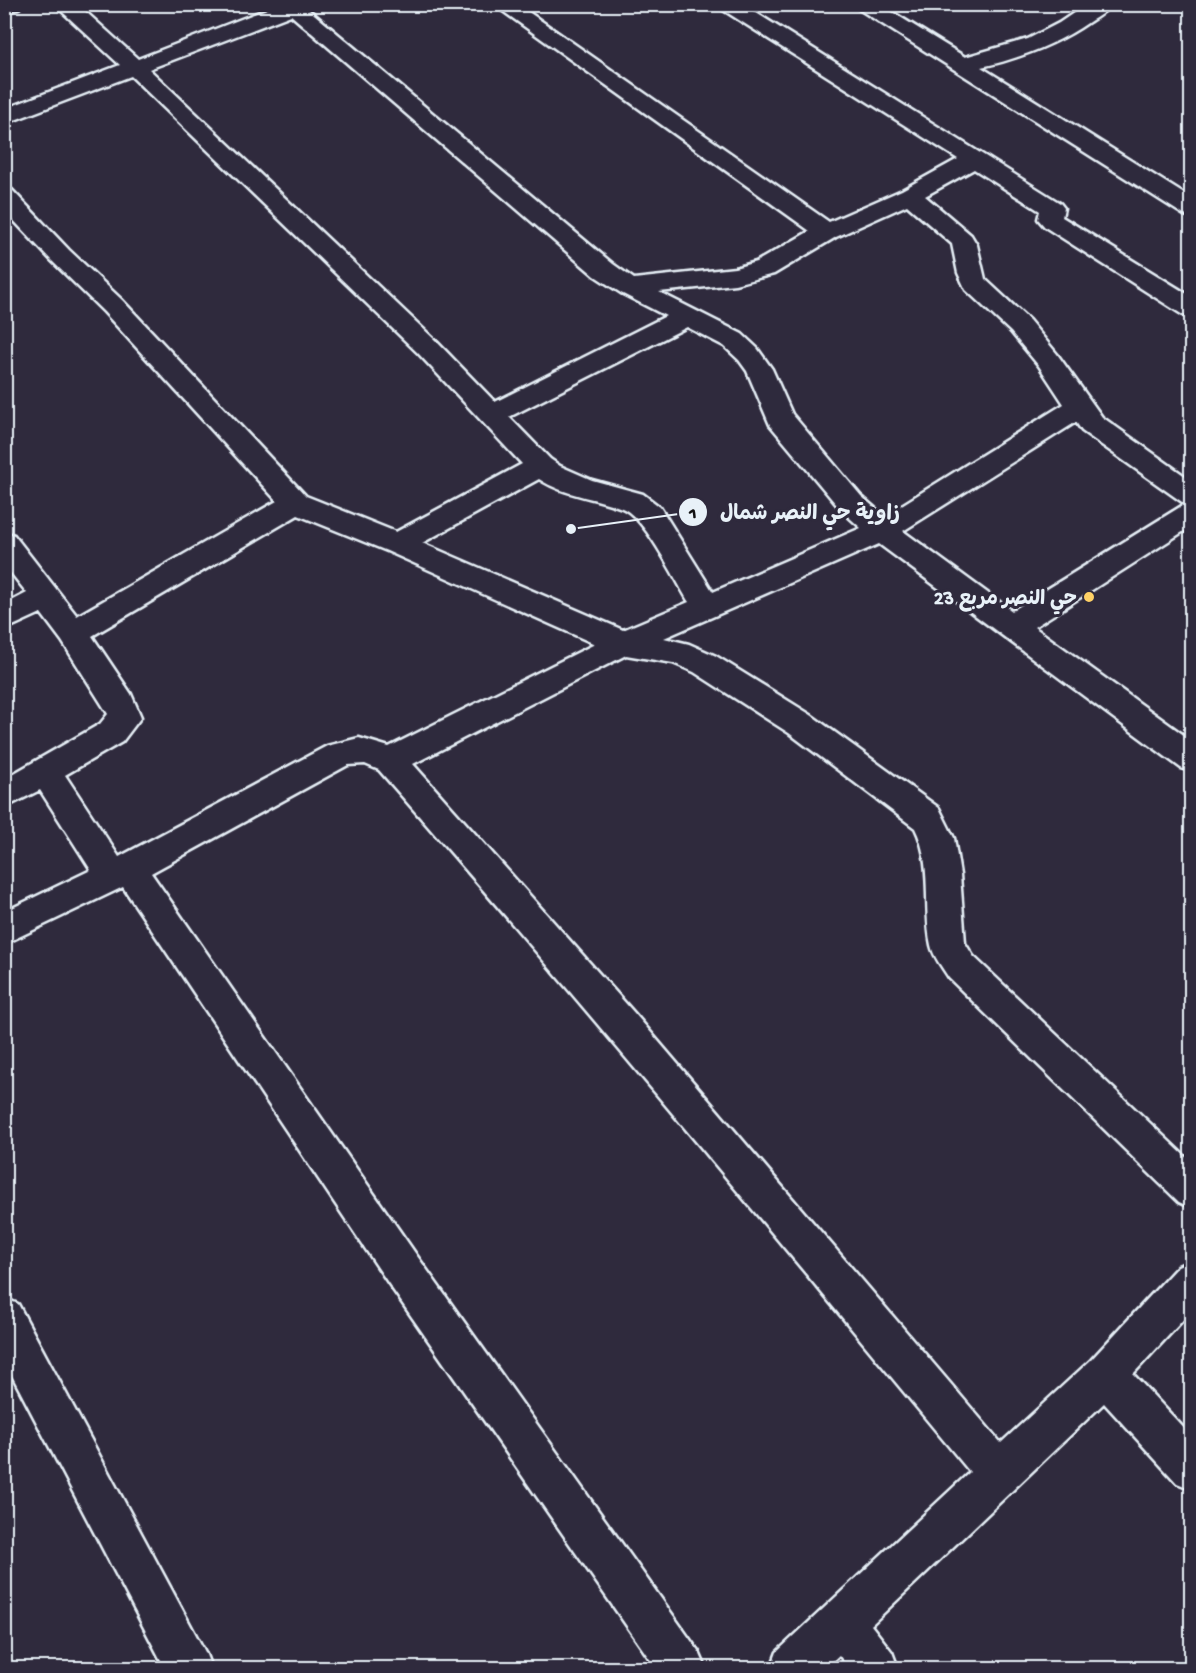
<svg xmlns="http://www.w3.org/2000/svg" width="1196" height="1673" font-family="'Gochi Hand','Playpen Sans Arabic',sans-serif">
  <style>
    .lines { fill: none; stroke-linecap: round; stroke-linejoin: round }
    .minor-casing { stroke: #e8f1f8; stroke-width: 5 }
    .minor { fill: #2f2a3d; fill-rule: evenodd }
    .poi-dot { fill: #ffd166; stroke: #2f2a3d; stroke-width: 2 }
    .labels { text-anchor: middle; stroke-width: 6; stroke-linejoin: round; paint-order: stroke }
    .poi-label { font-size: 20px; font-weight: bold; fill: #e8f1f8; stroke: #2f2a3d; text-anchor: end }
    .leader { fill: none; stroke: #e8f1f8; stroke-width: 2 }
    .callout-dot { fill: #e8f1f8; stroke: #2f2a3d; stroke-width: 2 }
    .mark-label { font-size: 18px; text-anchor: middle; font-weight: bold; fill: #111 }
    .callout-label { font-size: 21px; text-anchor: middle; font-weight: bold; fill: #e8f1f8; stroke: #2f2a3d; stroke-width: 6; stroke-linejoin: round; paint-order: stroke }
  </style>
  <rect width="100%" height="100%" fill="#2f2a3d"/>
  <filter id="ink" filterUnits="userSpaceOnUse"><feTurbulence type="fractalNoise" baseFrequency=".0167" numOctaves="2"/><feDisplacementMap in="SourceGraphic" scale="12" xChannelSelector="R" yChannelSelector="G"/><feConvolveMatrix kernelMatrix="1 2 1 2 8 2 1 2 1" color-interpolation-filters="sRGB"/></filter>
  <g filter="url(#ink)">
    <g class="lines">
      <defs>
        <g id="minor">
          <polygon points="4,4 22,4 19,8 4,13"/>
          <path d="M54 4H77L138 59 280 4H311L308 9 613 264 634 279 735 268 756 262 810 231 493 4H517L829 222 902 190 958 159 720 8 717 4H742L1060 203 1064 208 1062 217 1192 297V317L1183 315 1045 227 1038 219 1040 211 974 169 925 196 971 235 977 245 985 279 1029 320 1057 354 1102 417 1192 481V526L1034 627 1192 741V772L1181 768 879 544 664 638 689 644 716 656 811 715 939 808 954 838 960 875 965 943 973 956 1192 1163V1208L1179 1202 949 978C943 968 933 956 931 945 923 907 933 864 915 828L789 733 694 672 673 663 626 655 413 764 635 1014 1001 1443 1091 1360 1178 1266 1192 1260V1310L1133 1374 1192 1437V1489L1177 1483 1104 1403 871 1625 892 1652 898 1668H849L839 1655 825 1668H771L777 1652 970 1472C775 1236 581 1000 379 770L365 764 348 765 151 873 417 1256 699 1652 706 1668H656L389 1284 123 887 4 944V912L91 870 40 790 4 808V779L100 724 108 714 62 641 41 613 4 630V605L27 593 4 564V532L14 535 77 616 277 501 104 312 51 260 4 210V188L12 190 69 250 122 300 306 496 396 532 522 464 418 353 131 76 4 124V109L120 65ZM291 15 595 276 621 293 666 316 495 402 436 341 149 69ZM907 205 952 244 958 273 966 290 1011 332 1039 366 1064 404 884 516 861 496 792 414 772 369 757 348 742 334 659 292 735 284 774 274 836 237ZM687 327 724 346 739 360 747 371 770 425 841 510 861 528 713 592 660 507 643 494 592 480 560 466 550 459 509 417ZM1076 422 1082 431 1185 504 1012 611 903 531ZM539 479C565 496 594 497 622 508 645 517 675 579 689 602L623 630 422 543ZM298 515 387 551 595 644 389 747 359 738 327 746 119 857 65 775 122 742 141 717 131 694 92 636Z"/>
          <path d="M854 4H879L965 57 1028 39 1059 23 1087 4H1111C1106 12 1097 17 1089 22 1056 45 1020 58 981 67L1192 199V217L1184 215 857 8Z"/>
          <polygon points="4,1298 18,1304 205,1652 211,1668 165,1668 4,1360"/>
        </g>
      </defs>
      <use href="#minor" class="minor-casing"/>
      <use href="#minor" class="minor"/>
    </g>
  </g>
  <circle class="poi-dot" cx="1089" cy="597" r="6"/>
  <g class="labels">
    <g class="poi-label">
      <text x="1077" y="604">حي النصر مربع 23</text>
    </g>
  </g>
  <path class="leader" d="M571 529L693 512"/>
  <g class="callout-dot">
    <circle cx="571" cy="529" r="6"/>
    <circle cx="693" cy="512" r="15"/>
  </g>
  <g class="mark-label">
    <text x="693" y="518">1</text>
  </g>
  <g class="callout-label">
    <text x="810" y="519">زاوية حي النصر شمال</text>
  </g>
  <rect width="1196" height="1673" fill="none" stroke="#2f2a3d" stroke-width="24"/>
  <rect x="12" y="12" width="1172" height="1649" fill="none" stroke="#e8f1f8" stroke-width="2" filter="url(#ink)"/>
</svg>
